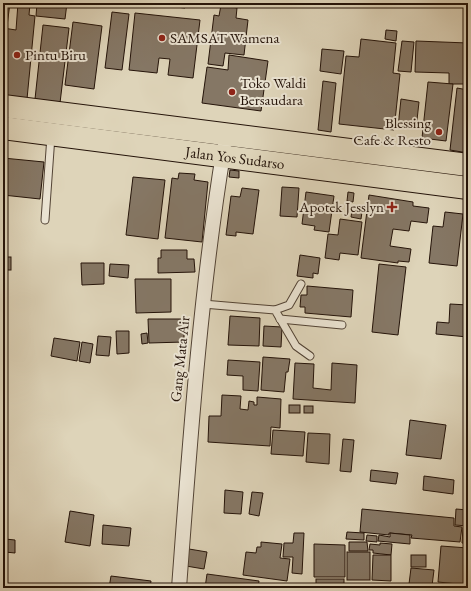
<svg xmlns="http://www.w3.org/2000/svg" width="471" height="591" font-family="'EB Garamond',serif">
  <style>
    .building { fill: #857765; stroke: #241309 }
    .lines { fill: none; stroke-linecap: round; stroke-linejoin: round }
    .service-casing { stroke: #524335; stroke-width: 9 }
    .minor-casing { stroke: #524335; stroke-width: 16 }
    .trunk-casing { stroke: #241309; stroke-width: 24 }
    .service { stroke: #eae3d2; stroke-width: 7 }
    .minor { stroke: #eae3d2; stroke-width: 14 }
    .trunk { stroke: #ded4b9; stroke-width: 22 }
    .poi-dot { fill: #8f2418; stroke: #eae3d2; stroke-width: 1.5 }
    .labels { text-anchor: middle; stroke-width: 4; stroke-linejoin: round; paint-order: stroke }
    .poi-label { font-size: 15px; fill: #241309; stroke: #eae3d2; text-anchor: start }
    .street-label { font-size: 15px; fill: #241309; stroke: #eae3d2 }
  </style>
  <rect width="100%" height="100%" fill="#ded4b9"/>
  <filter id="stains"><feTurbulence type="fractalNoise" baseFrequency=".005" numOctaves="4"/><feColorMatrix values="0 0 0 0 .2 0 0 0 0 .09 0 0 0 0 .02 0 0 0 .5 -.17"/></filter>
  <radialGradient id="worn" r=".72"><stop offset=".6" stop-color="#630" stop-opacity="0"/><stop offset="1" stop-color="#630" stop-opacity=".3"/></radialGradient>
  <g class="building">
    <polygon points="3,3 10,3 7,26 3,25"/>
    <polygon points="18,3 30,4 29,15 35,16 27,99 5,97 7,81 3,81 3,28 16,30"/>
    <polygon points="37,3 67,3 65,19 36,16"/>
    <polygon points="88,3 105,3 105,5"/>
    <polygon points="156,3 186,3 185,8 156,5"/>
    <polygon points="221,5 237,8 236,18 248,20 244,55 225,53 223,66 208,64 214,15 219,16"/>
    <polygon points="112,12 129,14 122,70 105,68"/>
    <polygon points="135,13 200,20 193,78 168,75 170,59 159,58 157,73 129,70"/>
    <polygon points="467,17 468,17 468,27 466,26"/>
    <polygon points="73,22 102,26 94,89 65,85"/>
    <polygon points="43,25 69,28 60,103 35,99"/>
    <polygon points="386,30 397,31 396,41 385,39"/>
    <polygon points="361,39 396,43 393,73 400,74 394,130 339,124 346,56 359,57"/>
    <polygon points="402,41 414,42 411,72 398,71"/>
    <polygon points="416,41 468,43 468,84 449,84 449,73 415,72"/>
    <polygon points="322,49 344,51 341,74 320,71"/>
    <polygon points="229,55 268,61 261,111 202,103 207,67 228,70"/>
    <polygon points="323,81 336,83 331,132 318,130"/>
    <polygon points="428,82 453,84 446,141 422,138"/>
    <polygon points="457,88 468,90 468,153 450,150"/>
    <polygon points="401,99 419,102 416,129 398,127"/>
    <polygon points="3,158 44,162 40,199 3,195"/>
    <polygon points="230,170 239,171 239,178 229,177"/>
    <polygon points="179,173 195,174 194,180 208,182 202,242 165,238 172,178 178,179"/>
    <polygon points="133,177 165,180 158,239 126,235"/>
    <polygon points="282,187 299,188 297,217 280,216"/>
    <polygon points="242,188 259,190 253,234 236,232 236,236 226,235 231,196 240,197"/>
    <polygon points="306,192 334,196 329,232 314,230 315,226 302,224"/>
    <polygon points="348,192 354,193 353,202 347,201"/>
    <polygon points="369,195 413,202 413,206 429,208 427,223 411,221 409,231 393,229 390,246 411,249 409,262 398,261 398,263 361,258"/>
    <polygon points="352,211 362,212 361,219 351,217"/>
    <polygon points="445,212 463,214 457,266 429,263 433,226 443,227"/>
    <polygon points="340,219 362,222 358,255 340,253 339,260 325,258 328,234 338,235"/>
    <polygon points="161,250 187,250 187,259 194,259 195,272 158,273 158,258 161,258"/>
    <polygon points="300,255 320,258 318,274 313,273 313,278 297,276"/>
    <rect x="3" y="257" width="8" height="13"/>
    <polygon points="81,263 104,263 104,284 82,285"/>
    <polygon points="110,264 129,265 128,278 109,276"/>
    <polygon points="379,264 406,267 398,335 372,332"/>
    <polygon points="135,279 171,279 171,312 136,313"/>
    <polygon points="307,286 353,290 351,317 305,313 305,307 300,307 301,295 307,295"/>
    <polygon points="450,304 468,305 468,337 436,334 437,322 449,323"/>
    <polygon points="230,316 260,318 259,346 228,345"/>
    <polygon points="148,319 184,319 184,342 149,343"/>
    <polygon points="264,326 282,327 281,347 263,346"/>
    <polygon points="116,331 129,331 129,353 117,354"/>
    <polygon points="147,333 148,343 142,344 141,334"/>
    <polygon points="98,336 111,337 109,356 96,355"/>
    <polygon points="54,338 80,342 77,361 51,356"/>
    <polygon points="82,342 93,344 90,363 79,361"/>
    <polygon points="263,357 290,359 288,372 286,372 284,392 261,390"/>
    <polygon points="228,360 260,362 258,391 243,390 243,376 227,375"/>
    <polygon points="295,363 314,364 313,388 331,390 332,363 357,365 355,403 293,399"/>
    <polygon points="222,395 241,396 240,409 248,410 249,401 254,402 254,405 257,405 257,397 281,399 280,428 271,427 270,446 208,442 209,416 221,416"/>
    <rect x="289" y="405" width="11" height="8"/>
    <rect x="304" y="406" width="9" height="7"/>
    <polygon points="410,420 446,425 441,459 406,455"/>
    <polygon points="273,430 305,432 303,456 271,454"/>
    <polygon points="308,433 330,434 329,464 306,462"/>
    <polygon points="343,439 354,440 351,472 340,471"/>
    <polygon points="371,470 398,473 396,484 370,481"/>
    <polygon points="424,476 454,480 453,494 423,490"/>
    <polygon points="225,490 243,492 241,514 224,513"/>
    <polygon points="252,492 263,493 259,516 249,514"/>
    <polygon points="362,509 454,518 454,526 462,527 460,542 411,538 412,535 389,533 389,535 360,532"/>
    <polygon points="456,509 468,510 468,526 455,525"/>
    <polygon points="70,511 94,515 90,546 65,542"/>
    <polygon points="103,525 131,528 129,546 102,544"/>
    <polygon points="463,528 468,528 468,544 462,543"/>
    <polygon points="347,532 364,533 364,540 346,539"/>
    <polygon points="294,533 304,533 302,574 292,573 293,557 283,557 284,543 293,543"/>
    <polygon points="390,533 410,535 410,544 378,541 379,535 390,537"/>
    <polygon points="367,535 377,536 377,542 366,541"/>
    <polygon points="5,539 15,540 15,553 5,552"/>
    <polygon points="261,542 282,544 280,558 290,559 287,581 243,575 246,552 256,553 257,547 261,547"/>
    <polygon points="349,542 367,542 368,551 349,551"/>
    <polygon points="380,543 392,544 391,555 373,553 373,550 369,550 370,544 380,545"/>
    <polygon points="314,544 345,545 345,577 314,577"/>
    <polygon points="441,546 468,548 468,585 438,582"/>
    <polygon points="189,549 207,552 204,569 186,566"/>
    <rect x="347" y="552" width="23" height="28"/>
    <polygon points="373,555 391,555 391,581 372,580"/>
    <rect x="411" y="555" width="15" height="12"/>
    <polygon points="411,568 434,570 432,586 409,584"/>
    <polygon points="207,574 259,581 258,588 205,588"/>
    <polygon points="111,576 151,581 150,588 109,588"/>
    <rect x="316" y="579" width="28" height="9"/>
  </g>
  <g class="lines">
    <defs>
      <g id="service">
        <polyline points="45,220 51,136"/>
        <polyline points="203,304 275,310 296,346 310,356"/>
        <polyline points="275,310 289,305 301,284"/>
        <polyline points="280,319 342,325"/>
      </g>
      <path id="minor" d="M179 588C190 441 200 294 224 148"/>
      <g id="trunk">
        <polyline points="3,106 468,165"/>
        <path id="s1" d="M3 128 468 188"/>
      </g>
    </defs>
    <use href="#service" class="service-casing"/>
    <use href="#minor" class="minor-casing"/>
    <use href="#trunk" class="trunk-casing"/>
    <use href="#service" class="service"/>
    <use href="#minor" class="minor"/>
    <use href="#trunk" class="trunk"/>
  </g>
  <g class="poi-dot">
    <circle cx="162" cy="38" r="4"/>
    <circle cx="17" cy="55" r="4"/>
    <circle cx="232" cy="92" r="4"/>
    <circle cx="439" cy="132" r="4"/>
    <path d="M390 201h4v4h4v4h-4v4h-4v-4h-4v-4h4z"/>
  </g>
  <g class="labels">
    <g class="poi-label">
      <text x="170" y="43">SAMSAT Wamena</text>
      <text x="25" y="60">Pintu Biru</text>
      <text x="240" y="88">Toko Waldi<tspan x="240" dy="17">Bersaudara</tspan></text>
      <text x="431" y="128" text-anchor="end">Blessing<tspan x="431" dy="17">Cafe &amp; Resto</tspan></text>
      <text x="384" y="212" text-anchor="end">Apotek Jesslyn</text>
    </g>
    <g class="street-label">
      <text dy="5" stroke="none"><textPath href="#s1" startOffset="234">Jalan Yos Sudarso</textPath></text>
      <text transform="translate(180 359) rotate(-84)" y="5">Gang Mata Air</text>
    </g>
  </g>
  <rect width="471" height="591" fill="none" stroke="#ded4b9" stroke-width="16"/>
  <rect x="4" y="4" width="463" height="583" fill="none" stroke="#241309" stroke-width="2"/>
  <rect x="8" y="8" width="455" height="575" fill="none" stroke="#241309"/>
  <rect width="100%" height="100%" filter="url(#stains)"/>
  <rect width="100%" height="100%" fill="url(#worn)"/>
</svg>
